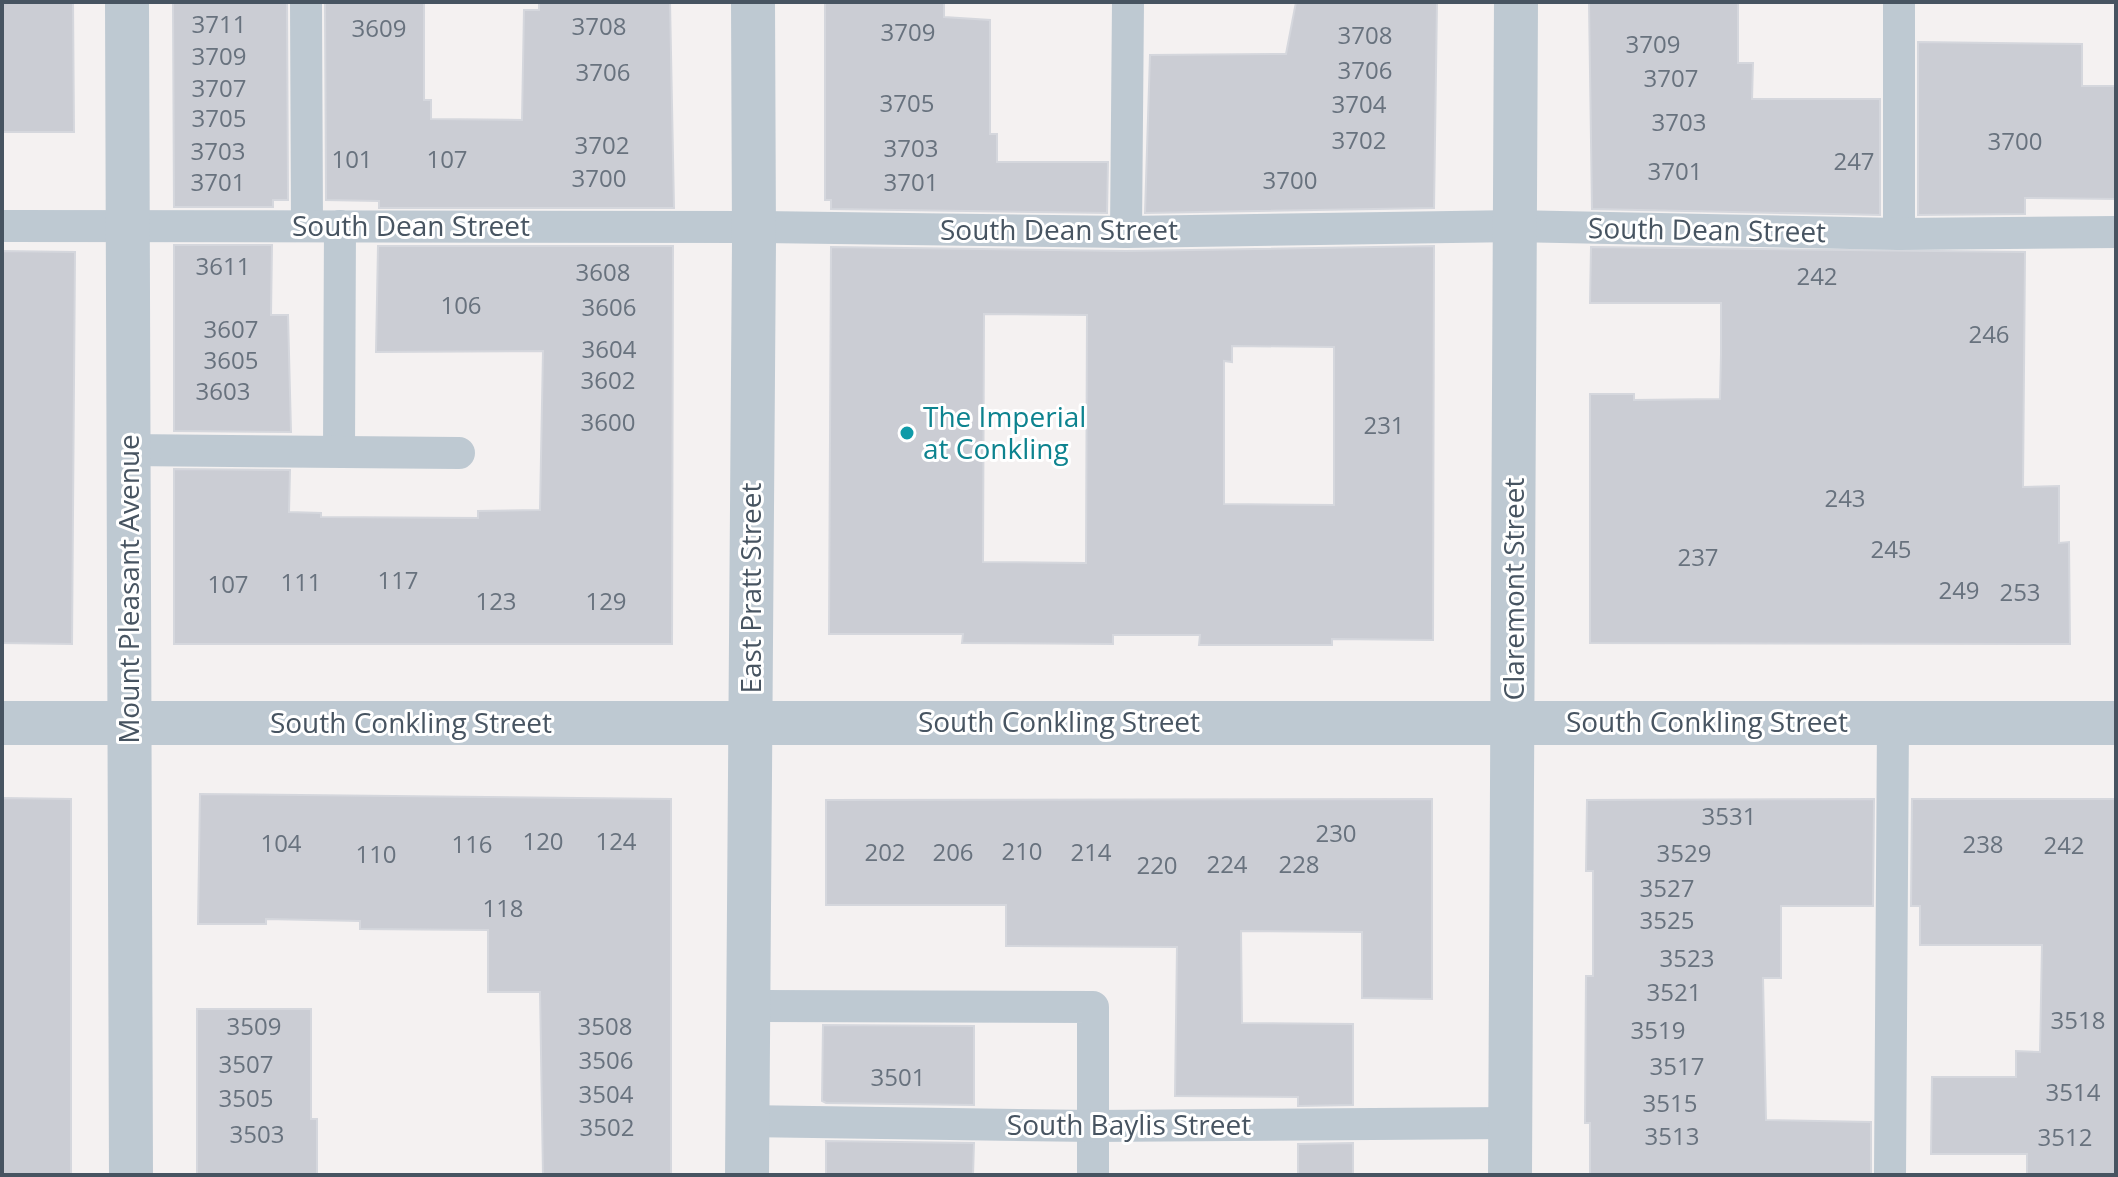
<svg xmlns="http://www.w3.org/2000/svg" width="2118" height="1177" font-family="'Open Sans',sans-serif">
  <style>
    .building { fill: #cbcdd4; stroke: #d5d7dd; stroke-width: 2; fill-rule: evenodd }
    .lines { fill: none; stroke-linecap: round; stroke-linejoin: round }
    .service { stroke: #bec9d2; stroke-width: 32 }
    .minor { stroke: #bec9d2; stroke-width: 44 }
    .tertiary { stroke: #bec9d2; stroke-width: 44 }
    .culture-dot { fill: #0f9aa8; stroke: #fff; stroke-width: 3 }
    .labels { text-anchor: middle; stroke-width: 6; stroke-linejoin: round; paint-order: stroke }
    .number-label { font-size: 24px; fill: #68727e }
    .street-label { font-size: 28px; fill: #475461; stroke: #fff }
    .culture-label { font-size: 28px; fill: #0d838f; stroke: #fff; text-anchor: start }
  </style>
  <rect width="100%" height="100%" fill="#f4f1f1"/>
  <g class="building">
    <polygon points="2,2 73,2 74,132 2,132"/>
    <polygon points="173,2 287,2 288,200 273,200 273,207 174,207"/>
    <polygon points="325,2 424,2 424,100 431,100 431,119 522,120 524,10 539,10 539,2 670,2 674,208 379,208 379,201 326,200"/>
    <polygon points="825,2 944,2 944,17 990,20 990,134 997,134 997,162 1108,162 1107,213 831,209 831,200 825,200"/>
    <polygon points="1296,2 1437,2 1434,208 1145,213 1150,55 1286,54"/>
    <polygon points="1589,2 1738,2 1738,63 1753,63 1752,99 1880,99 1880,215 1592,209"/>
    <polygon points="1918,42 2082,44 2082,86 2116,86 2116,199 2025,198 2025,214 1918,215"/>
    <polygon points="174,245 272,245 271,315 288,315 291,432 174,431"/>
    <polygon points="378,246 673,246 672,644 174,644 174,469 290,470 289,512 321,513 321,517 478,518 478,511 540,510 543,351 376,352"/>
    <path d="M1434 246 1433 640 1332 639V645H1199L1200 635H1113V644L962 643 963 634H829L831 247 1126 251ZM984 314 1087 315 1086 563 983 562ZM1232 346 1334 347V505L1224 504V361L1232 362Z"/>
    <polygon points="1591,247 2025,252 2023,487 2059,486 2059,543 2069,542 2070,644 1590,643 1590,394 1634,394 1634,400 1720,399 1721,354 1721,303 1590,303"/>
    <polygon points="2,251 75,252 72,644 2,643"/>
    <polygon points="200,794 671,799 671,1175 543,1175 540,992 488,992 488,930 360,929 360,921 266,919 266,924 198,924"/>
    <polygon points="2,798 71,799 71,1175 2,1175"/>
    <polygon points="1432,799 1432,999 1362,998 1362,932 1241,931 1242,1023 1353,1024 1353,1105 1298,1106 1298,1097 1175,1096 1177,947 1006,946 1006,905 826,905 826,800"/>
    <polygon points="1874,799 1873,906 1781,906 1781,978 1763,978 1766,1120 1871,1122 1871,1175 1590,1175 1590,1123 1585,1123 1586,976 1593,976 1593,871 1586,871 1587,800"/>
    <polygon points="1912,799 2116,799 2116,1175 2027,1175 2027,1154 1931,1154 1932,1077 2016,1077 2016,1051 2040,1052 2042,945 1920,945 1920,906 1911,906"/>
    <polygon points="197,1009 311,1009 311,1119 317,1119 317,1175 197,1175"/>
    <polygon points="823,1025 974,1026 974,1105 826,1103 822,1101"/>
    <polygon points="826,1141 974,1143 973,1175 826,1175"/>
    <polygon points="1353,1143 1353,1175 1298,1175 1298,1144"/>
  </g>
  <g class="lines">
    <g class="service">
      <polyline points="306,2 307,225"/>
      <polyline points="1899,2 1899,234"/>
      <polyline points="2,226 754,227 1126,232 1517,226 1899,234 2116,232"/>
      <polyline points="1126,232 1128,2"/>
      <polyline points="339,449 340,226"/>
      <polyline points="128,450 459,453"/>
      <polyline points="749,1006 1093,1007 1093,1175"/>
      <polyline points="747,1121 1093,1126 1510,1123"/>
      <polyline points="1890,1175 1893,723"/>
    </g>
    <g class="minor">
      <polyline points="127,2 131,1175"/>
      <polyline points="747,1175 754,241 753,2"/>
      <polyline points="1510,1175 1516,2"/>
    </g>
    <polyline class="tertiary" points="2,723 2116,723"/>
  </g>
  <circle class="culture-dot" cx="907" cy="433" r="8"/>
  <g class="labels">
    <g class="number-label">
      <text x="219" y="33">3711</text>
      <text x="599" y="35">3708</text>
      <text x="379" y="37">3609</text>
      <text x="908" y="41">3709</text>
      <text x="1365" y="44">3708</text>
      <text x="1653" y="53">3709</text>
      <text x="219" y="65">3709</text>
      <text x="1365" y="79">3706</text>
      <text x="603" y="81">3706</text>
      <text x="1671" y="87">3707</text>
      <text x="219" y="97">3707</text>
      <text x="907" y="112">3705</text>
      <text x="1359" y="113">3704</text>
      <text x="219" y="127">3705</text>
      <text x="1679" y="131">3703</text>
      <text x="1359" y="149">3702</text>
      <text x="2015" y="150">3700</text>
      <text x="602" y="154">3702</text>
      <text x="911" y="157">3703</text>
      <text x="218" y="160">3703</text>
      <text x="352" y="168">101</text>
      <text x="447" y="168">107</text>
      <text x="1854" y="170">247</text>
      <text x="1675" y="180">3701</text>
      <text x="599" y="187">3700</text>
      <text x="1290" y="189">3700</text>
      <text x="218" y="191">3701</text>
      <text x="911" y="191">3701</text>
      <text x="223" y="275">3611</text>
      <text x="603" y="281">3608</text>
      <text x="1817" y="285">242</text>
      <text x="461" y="314">106</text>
      <text x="609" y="316">3606</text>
      <text x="231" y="338">3607</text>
      <text x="1989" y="343">246</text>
      <text x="609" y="358">3604</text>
      <text x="231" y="369">3605</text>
      <text x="608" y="389">3602</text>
      <text x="223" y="400">3603</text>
      <text x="608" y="431">3600</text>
      <text x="1384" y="434">231</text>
      <text x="1845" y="507">243</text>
      <text x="1891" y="558">245</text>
      <text x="1698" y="566">237</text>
      <text x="398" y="589">117</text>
      <text x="301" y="591">111</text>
      <text x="228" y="593">107</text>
      <text x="1959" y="599">249</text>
      <text x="2020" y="601">253</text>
      <text x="496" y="610">123</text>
      <text x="606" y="610">129</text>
      <text x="1729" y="825">3531</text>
      <text x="1336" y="842">230</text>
      <text x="543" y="850">120</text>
      <text x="616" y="850">124</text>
      <text x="281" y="852">104</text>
      <text x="472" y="853">116</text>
      <text x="1983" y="853">238</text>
      <text x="2064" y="854">242</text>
      <text x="1022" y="860">210</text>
      <text x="885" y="861">202</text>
      <text x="953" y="861">206</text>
      <text x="1091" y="861">214</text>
      <text x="1684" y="862">3529</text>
      <text x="376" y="863">110</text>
      <text x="1227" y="873">224</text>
      <text x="1299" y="873">228</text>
      <text x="1157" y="874">220</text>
      <text x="1667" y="897">3527</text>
      <text x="503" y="917">118</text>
      <text x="1667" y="929">3525</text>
      <text x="1687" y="967">3523</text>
      <text x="1674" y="1001">3521</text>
      <text x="2078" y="1029">3518</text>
      <text x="254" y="1035">3509</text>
      <text x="605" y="1035">3508</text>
      <text x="1658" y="1039">3519</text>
      <text x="606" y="1069">3506</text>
      <text x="246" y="1073">3507</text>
      <text x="1677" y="1075">3517</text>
      <text x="898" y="1086">3501</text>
      <text x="2073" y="1101">3514</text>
      <text x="606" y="1103">3504</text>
      <text x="246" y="1107">3505</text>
      <text x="1670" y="1112">3515</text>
      <text x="607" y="1136">3502</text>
      <text x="257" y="1143">3503</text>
      <text x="1672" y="1145">3513</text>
      <text x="2065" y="1146">3512</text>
    </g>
    <g class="street-label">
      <text x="411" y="236">South Dean Street</text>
      <text x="1059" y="240">South Dean Street</text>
      <text transform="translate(1707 230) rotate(1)" y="10">South Dean Street</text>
      <text transform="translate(751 588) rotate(-90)" y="10">East Pratt Street</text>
      <text transform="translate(129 589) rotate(-90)" y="10">Mount Pleasant Avenue</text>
      <text transform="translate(1514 589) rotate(-90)" y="10">Claremont Street</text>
      <text x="1059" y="732">South Conkling Street</text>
      <text x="1707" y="732">South Conkling Street</text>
      <text x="411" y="733">South Conkling Street</text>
      <text x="1129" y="1135">South Baylis Street</text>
    </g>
    <g class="culture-label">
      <text x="923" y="427">The Imperial<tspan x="923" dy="32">at Conkling</tspan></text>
    </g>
  </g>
  <rect width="2118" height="1177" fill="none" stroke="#475461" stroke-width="8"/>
</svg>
